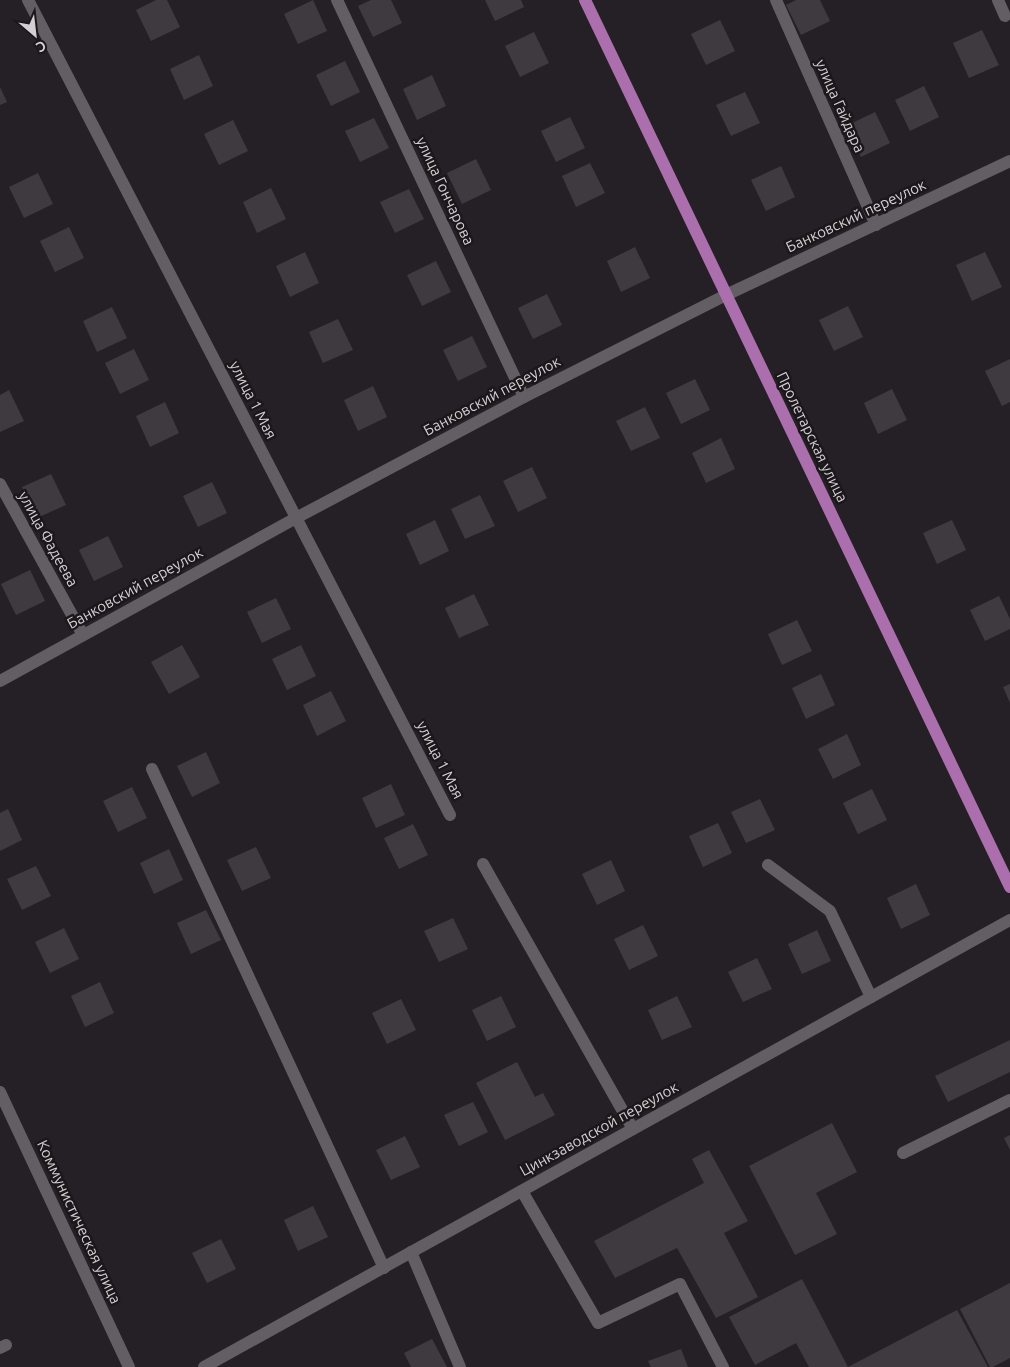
<svg xmlns="http://www.w3.org/2000/svg" width="1010" height="1367" font-family="Ubuntu,sans-serif">
  <style>
    .building { fill: #3f3a3f }
    .lines { fill: none; stroke-linecap: round; stroke-linejoin: round }
    .minor { stroke: #635e63; stroke-width: 12 }
    .major { stroke: #ac6fad; stroke-width: 12 }
    .labels { text-anchor: middle; stroke-width: 5; stroke-linejoin: round; paint-order: stroke }
    .street-label { font-size: 15px; fill: #d3d0d3; stroke: #1b171b }
  </style>
  <rect width="100%" height="100%" fill="#252025"/>
  <g class="building">
    <polygon points="156,0 167,0 180,27 151,41 136,10"/>
    <polygon points="313,0 327,31 298,44 284,14"/>
    <polygon points="371,0 391,0 402,23 373,37 358,6"/>
    <polygon points="485,0 521,0 524,7 495,21"/>
    <polygon points="796,0 820,0 830,21 801,35 786,5"/>
    <polygon points="720,20 735,51 706,65 691,34"/>
    <polygon points="982,30 999,65 969,78 953,43"/>
    <polygon points="534,32 549,63 520,77 505,46"/>
    <polygon points="199,55 213,86 184,100 170,69"/>
    <polygon points="345,61 360,92 331,106 316,75"/>
    <polygon points="432,75 446,106 417,120 403,89"/>
    <polygon points="924,86 939,117 910,131 895,100"/>
    <polygon points="0,87 7,102 0,105"/>
    <polygon points="745,92 760,123 731,136 716,105"/>
    <polygon points="875,112 890,143 861,157 846,126"/>
    <polygon points="570,117 585,148 556,162 541,131"/>
    <polygon points="374,118 389,148 360,162 345,131"/>
    <polygon points="233,120 248,151 219,165 204,134"/>
    <polygon points="476,159 491,190 462,204 447,173"/>
    <polygon points="590,163 605,193 576,207 562,176"/>
    <polygon points="781,166 795,197 766,211 751,180"/>
    <polygon points="38,173 53,204 24,218 9,187"/>
    <polygon points="271,188 286,219 257,233 243,202"/>
    <polygon points="409,189 424,219 395,233 380,202"/>
    <polygon points="69,227 84,258 55,272 40,241"/>
    <polygon points="635,247 650,278 621,292 607,261"/>
    <polygon points="305,252 319,283 290,297 276,266"/>
    <polygon points="985,252 1002,287 972,301 956,265"/>
    <polygon points="436,261 451,292 422,306 407,275"/>
    <polygon points="547,294 562,325 533,339 518,308"/>
    <polygon points="848,306 863,337 834,351 819,320"/>
    <polygon points="112,307 127,338 97,352 83,321"/>
    <polygon points="338,319 353,350 323,363 309,332"/>
    <polygon points="472,336 487,367 458,381 443,350"/>
    <polygon points="134,349 149,380 120,394 105,363"/>
    <polygon points="1010,359 1010,402 1002,406 985,371"/>
    <polygon points="695,379 710,410 681,424 666,393"/>
    <polygon points="373,386 387,417 358,431 344,400"/>
    <polygon points="892,389 907,420 878,434 864,403"/>
    <polygon points="9,390 24,421 0,432 0,395"/>
    <polygon points="165,402 179,433 150,447 136,416"/>
    <polygon points="645,407 660,438 631,451 616,421"/>
    <polygon points="721,438 735,469 706,483 692,453"/>
    <polygon points="532,467 547,498 518,512 503,481"/>
    <polygon points="51,474 66,505 37,518 22,487"/>
    <polygon points="212,482 227,513 198,527 183,496"/>
    <polygon points="480,495 495,526 465,539 451,509"/>
    <polygon points="435,520 449,551 420,565 406,534"/>
    <polygon points="952,520 966,550 937,564 923,533"/>
    <polygon points="108,536 123,567 94,581 79,550"/>
    <polygon points="30,570 45,601 16,615 1,584"/>
    <polygon points="474,594 489,625 459,638 445,608"/>
    <polygon points="999,596 1010,619 1010,629 985,641 970,610"/>
    <polygon points="276,598 291,629 262,643 247,612"/>
    <polygon points="797,620 812,651 782,665 768,634"/>
    <polygon points="182,645 200,677 169,694 151,662"/>
    <polygon points="301,645 316,676 287,690 272,659"/>
    <polygon points="821,674 835,705 806,719 792,688"/>
    <polygon points="1010,684 1010,703 1003,687"/>
    <polygon points="331,691 346,721 317,736 303,705"/>
    <polygon points="847,734 861,765 833,779 818,749"/>
    <polygon points="206,752 220,783 192,797 177,766"/>
    <polygon points="391,784 405,815 376,828 362,798"/>
    <polygon points="132,787 147,818 118,832 103,801"/>
    <polygon points="872,789 887,820 858,834 843,803"/>
    <polygon points="760,799 775,830 746,843 731,812"/>
    <polygon points="8,809 22,840 0,851 0,813"/>
    <polygon points="718,823 732,853 703,867 689,836"/>
    <polygon points="413,824 428,855 399,869 384,838"/>
    <polygon points="256,847 271,878 242,891 227,860"/>
    <polygon points="169,849 183,880 154,894 140,863"/>
    <polygon points="611,860 625,891 597,905 582,874"/>
    <polygon points="36,866 51,896 22,910 7,879"/>
    <polygon points="916,884 930,915 901,929 887,898"/>
    <polygon points="206,910 221,940 191,954 177,923"/>
    <polygon points="453,918 468,949 439,962 424,931"/>
    <polygon points="643,925 658,956 629,970 614,939"/>
    <polygon points="64,928 79,959 50,973 35,942"/>
    <polygon points="817,930 831,961 802,974 788,944"/>
    <polygon points="757,958 772,989 743,1002 728,972"/>
    <polygon points="100,982 114,1013 85,1027 71,996"/>
    <polygon points="501,996 516,1027 487,1041 472,1010"/>
    <polygon points="677,996 692,1027 662,1040 648,1010"/>
    <polygon points="401,999 416,1030 387,1044 372,1013"/>
    <polygon points="1010,1040 1010,1072 948,1102 935,1076"/>
    <polygon points="517,1062 535,1097 543,1093 555,1115 505,1140 476,1083"/>
    <polygon points="473,1102 488,1132 459,1146 444,1115"/>
    <polygon points="832,1123 857,1172 816,1193 837,1234 795,1255 749,1166"/>
    <polygon points="1010,1135 1010,1150 1004,1138"/>
    <polygon points="405,1136 420,1167 391,1180 376,1150"/>
    <polygon points="709,1150 748,1221 724,1233 758,1297 716,1318 677,1248 615,1278 594,1241 704,1183 692,1159"/>
    <polygon points="313,1206 328,1237 298,1251 284,1220"/>
    <polygon points="221,1239 236,1269 207,1283 192,1253"/>
    <polygon points="802,1279 848,1367 957,1310 988,1367 809,1367 796,1343 755,1365 729,1317"/>
    <polygon points="1010,1283 1010,1358 993,1367 990,1367 960,1309"/>
    <polygon points="432,1339 447,1367 411,1367 404,1353"/>
    <polygon points="681,1349 688,1367 651,1367 648,1361"/>
  </g>
  <g class="lines">
    <g class="minor">
      <polyline points="28,0 450,815"/>
      <polyline points="337,0 524,397"/>
      <polyline points="776,0 876,225"/>
      <polyline points="998,0 1005,16"/>
      <polyline points="0,484 83,635"/>
      <polyline points="0,681 296,518 524,397 726,295 1010,161"/>
      <polyline points="152,769 384,1268"/>
      <polyline points="483,864 633,1129"/>
      <polyline points="768,865 830,911 871,997"/>
      <polyline points="0,1092 129,1367"/>
      <polyline points="903,1153 1010,1100"/>
      <polyline points="522,1191 598,1323 680,1284 723,1367"/>
      <polyline points="411,1252 460,1367"/>
      <polyline points="0,1348 6,1345"/>
      <polyline points="204,1367 1010,920"/>
    </g>
    <polyline class="major" points="585,0 1010,887"/>
  </g>
  <g class="labels">
    <g class="street-label">
      <text transform="translate(840 106) rotate(66)" y="5">улица Гайдара</text>
      <text transform="translate(445 191) rotate(65)" y="5">улица Гончарова</text>
      <text transform="translate(856 216) rotate(-25)" y="5">Банковский переулок</text>
      <text transform="translate(492 396) rotate(-28)" y="5">Банковский переулок</text>
      <text transform="translate(253 400) rotate(63)" y="5">улица 1 Мая</text>
      <text transform="translate(812 437) rotate(64)" y="5">Пролетарская улица</text>
      <text transform="translate(48 539) rotate(61)" y="5">улица Фадеева</text>
      <text transform="translate(135 588) rotate(-29)" y="5">Банковский переулок</text>
      <text transform="translate(440 760) rotate(63)" y="5">улица 1 Мая</text>
      <text transform="translate(599 1129) rotate(-29)" y="5">Цинкзаводской переулок</text>
      <text transform="translate(79 1222) rotate(65)" y="5">Коммунистическая улица</text>
    </g>
  </g>
  <g transform="translate(35 35) rotate(152)" stroke="#1b171b" stroke-width="4" paint-order="stroke">
  <path d="M0-4L9 19L0 12L-9 19Z" fill="#d3d0d3"/>
  <text y="-8" font-size="14" font-weight="bold" text-anchor="middle" fill="#d3d0d3">С</text>
  </g>
</svg>
